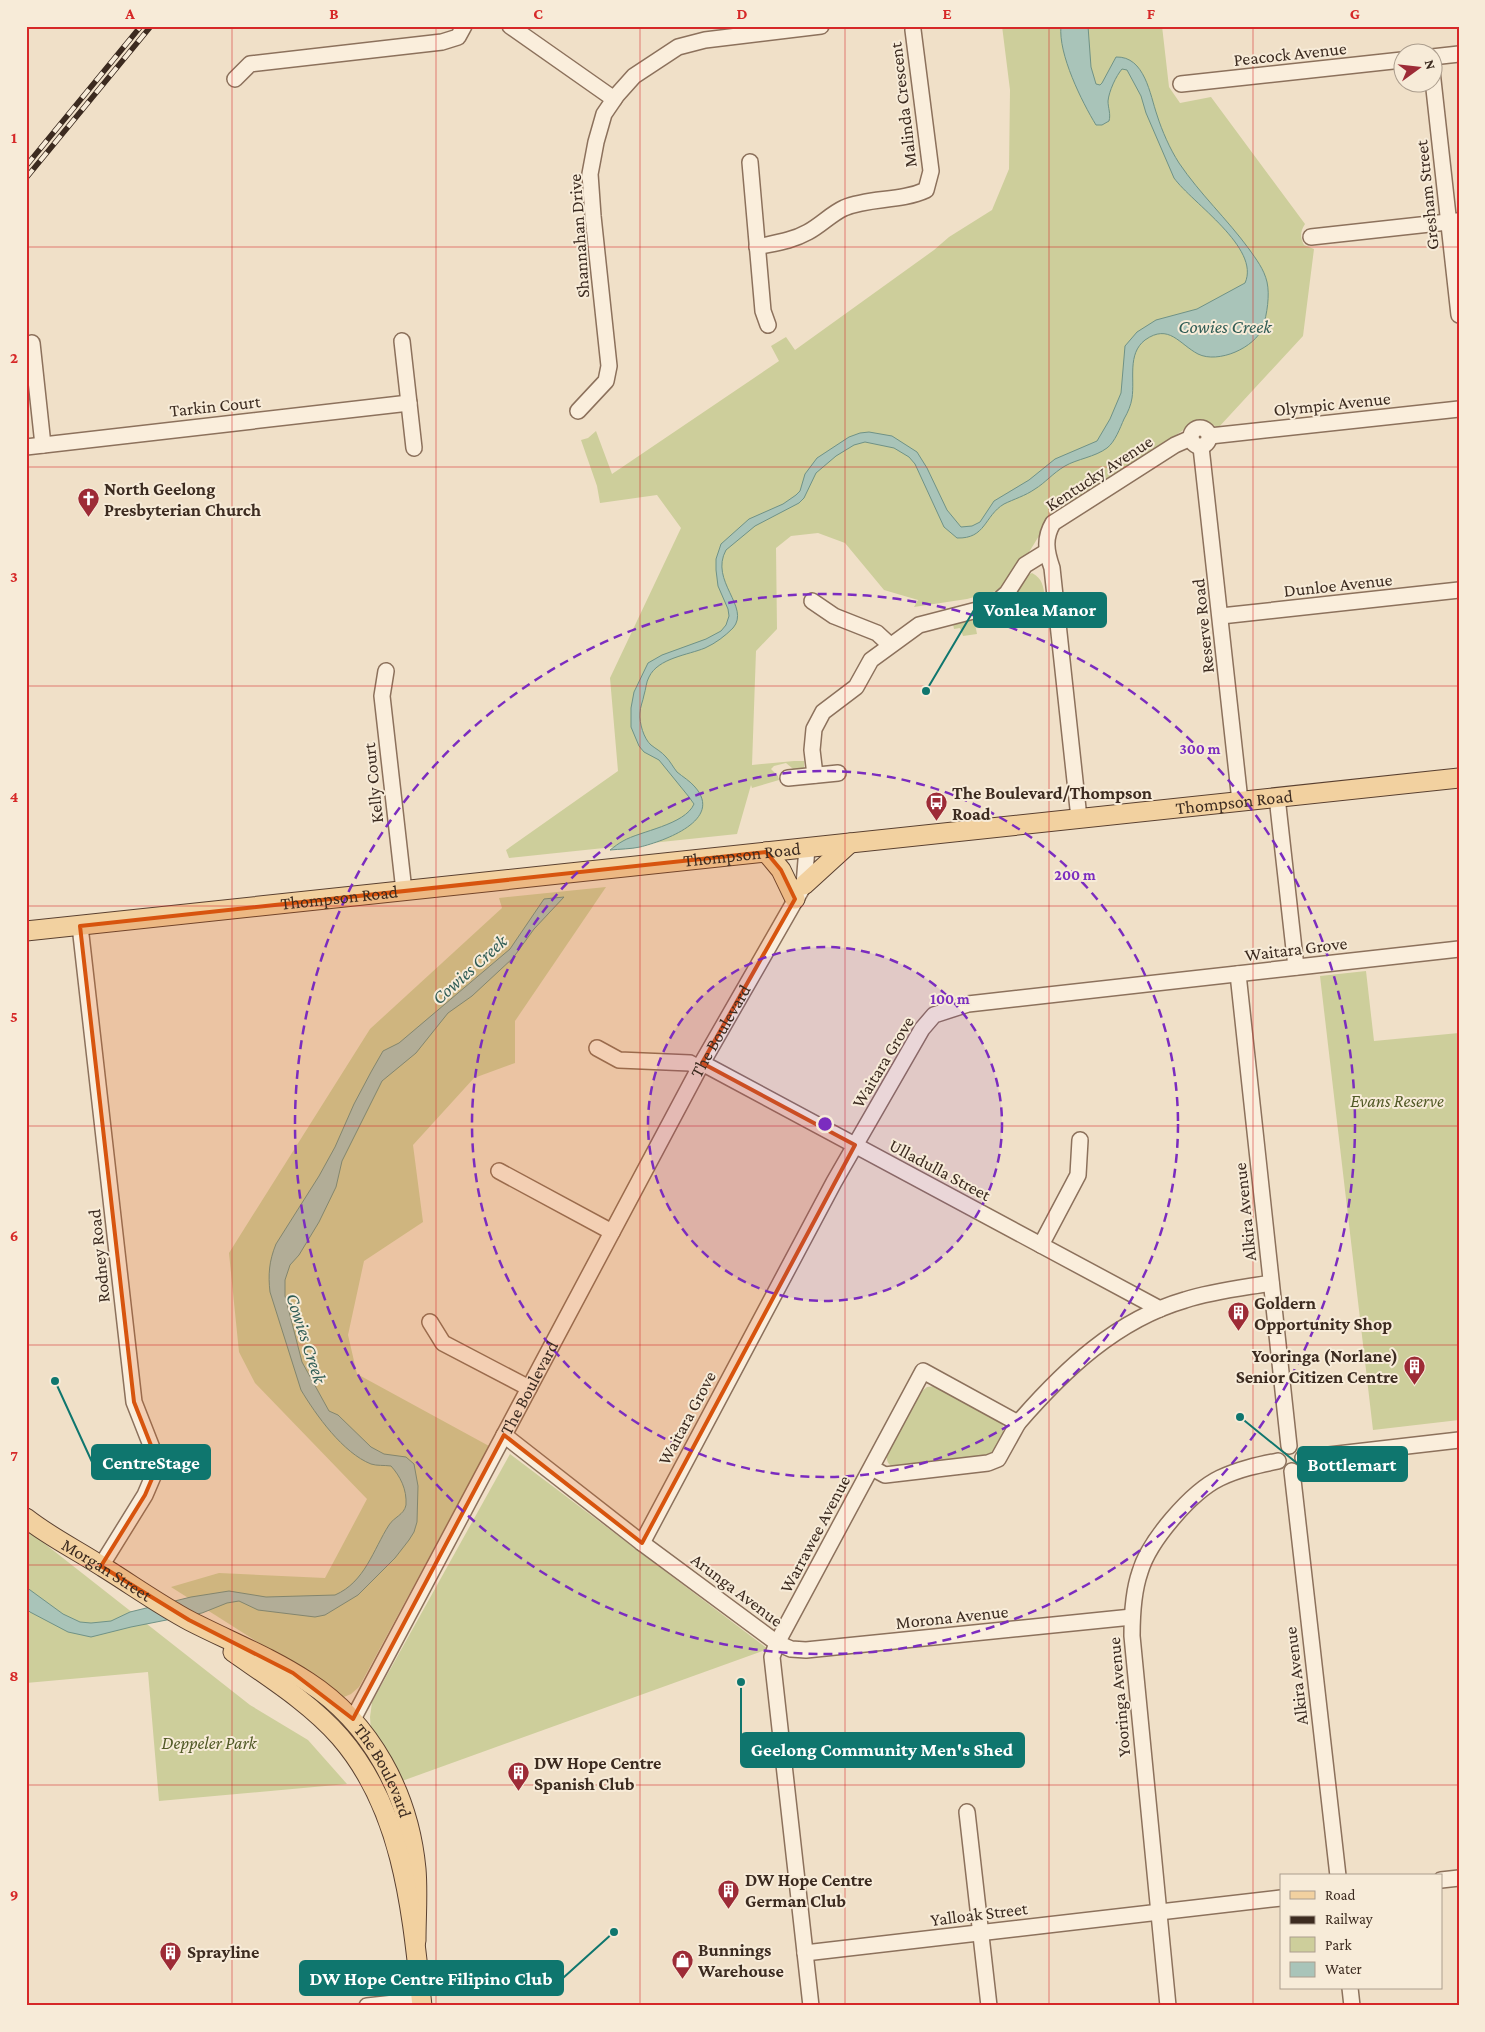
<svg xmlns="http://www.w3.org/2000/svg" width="1485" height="2032" font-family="'Crimson Pro',serif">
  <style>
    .green { fill: #cdce9b }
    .water { fill: #a9c4b9; stroke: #6f9286 }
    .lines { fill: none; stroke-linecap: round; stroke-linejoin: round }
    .minor-casing { stroke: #8c715c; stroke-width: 18 }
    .major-casing { stroke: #5a4030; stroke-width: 21 }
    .minor { stroke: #faeedc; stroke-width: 15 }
    .major { stroke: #f2d1a0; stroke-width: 19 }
    .rail-casing { stroke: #3c2b20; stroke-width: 5.5 }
    .rail { stroke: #f7ebd8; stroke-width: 4; stroke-dasharray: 11; stroke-linecap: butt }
    .marked { fill: #d7540e; fill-opacity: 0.2; stroke: #d7540e; stroke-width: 4; stroke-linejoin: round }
    .grid { fill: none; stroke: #d62828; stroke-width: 1; stroke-opacity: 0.55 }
    .ring { fill: none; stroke: #7b2cbf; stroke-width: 2.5; stroke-dasharray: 9 6 }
    .labels { text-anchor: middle; stroke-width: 4; stroke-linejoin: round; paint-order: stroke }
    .street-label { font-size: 18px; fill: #3c2b20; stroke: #f7ebd8 }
    .poi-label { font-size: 18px; font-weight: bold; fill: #3c2b20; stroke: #f7ebd8; text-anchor: start }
    .park-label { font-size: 18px; font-style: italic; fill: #515926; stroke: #f7ebd8 }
    .water-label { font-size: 19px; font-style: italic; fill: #2f5c55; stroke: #f7ebd8 }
    .centre { fill: #7b2cbf; stroke: #f7ebd8; stroke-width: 2.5 }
    .ring-label { font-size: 15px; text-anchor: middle; font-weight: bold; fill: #7b2cbf; stroke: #f7ebd8; stroke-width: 4; stroke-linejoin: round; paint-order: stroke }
    .leader { fill: none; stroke: #0f766e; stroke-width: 2 }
    .callout-dot { fill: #0f766e; stroke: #f7ebd8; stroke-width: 2 }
    .callout { fill: #0f766e; stroke: #0f766e; stroke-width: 2 }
    .callout-label { font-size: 19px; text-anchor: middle; font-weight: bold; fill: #fff }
    .neatline { fill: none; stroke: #d62828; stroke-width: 2 }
    .grid-label { font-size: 16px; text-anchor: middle; font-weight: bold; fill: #d62828 }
  </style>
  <rect width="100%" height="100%" fill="#f0e0c8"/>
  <g class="green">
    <path d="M1002 26H1162L1169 87 1180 103 1211 97 1305 224C1300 232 1300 237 1304 245L1314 249 1303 336 1218 428C1203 418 1196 419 1182 431L1050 518 1007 588 967 599 914 607 918 600 884 590 845 543 818 533 791 536 776 548 777 629 756 651 752 765 794 761H804V769L798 773 786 763 774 766 771 769 778 776 779 780 752 788 751 785 737 834 509 858 506 850 618 771 610 678 681 528 657 495 600 503 597 486 581 440 588 438 596 431 612 474 779 361 771 346 786 337 795 350 934 250 949 237 992 210 1009 169 1010 90Z"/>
    <path d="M1032 573C1043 579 1043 586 1045 597L1024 605 1014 620 1009 622 992 627H983L981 617C991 613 1006 607 1013 598 1019 588 1020 578 1032 573Z"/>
    <polygon points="974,619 977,634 963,636 960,628 954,629 953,624"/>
    <polygon points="606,887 515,1021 515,1063 474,1078 413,1145 423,1222 364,1261 348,1335 357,1374 489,1446 359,1687 351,1694 344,1697 171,1587 219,1573 325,1578 367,1499 255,1383 239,1352 229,1253 370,1029 502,908 499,898"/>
    <polygon points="1366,971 1374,1041 1459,1033 1459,1420 1373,1430 1320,976"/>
    <path d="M935 1386 942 1388 1002 1422C1006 1435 1000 1447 991 1456L895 1468C888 1465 887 1462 886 1454L921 1392 927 1387Z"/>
    <polygon points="510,1454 768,1649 402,1781 371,1732 370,1717 372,1702"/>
    <polygon points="26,1529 250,1705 308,1740 347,1784 159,1801 148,1672 26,1683"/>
  </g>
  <g class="water">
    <path d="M1061 26H1088L1091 67 1096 84 1100 85 1102 83 1116 57C1145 56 1150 95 1157 115 1162 131 1170 149 1179 163 1200 194 1227 219 1249 249 1256 259 1264 269 1267 282 1270 295 1267 314 1263 327 1255 348 1218 364 1198 354 1179 344 1169 323 1145 340 1127 354 1135 379 1132 398 1131 405 1128 412 1124 419 1120 428 1115 442 1107 448 1095 457 1077 459 1065 466 1053 473 1045 483 1035 489 1025 496 1014 499 1004 504 984 516 986 539 957 538L944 527 915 464 909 457 894 448 865 442 854 445 836 456 816 473 804 498 799 503 755 526 726 550C709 581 751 607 733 628 725 636 716 643 705 648 688 655 658 658 649 677 646 682 646 689 644 695 643 701 640 707 640 713 639 723 644 739 651 745 656 749 662 752 666 757 670 761 673 767 677 772 683 777 690 781 695 787 724 820 664 841 640 847 631 849 620 849 610 850 614 847 619 843 623 841 640 831 685 825 694 804L689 797 659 760 644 752 639 746 631 727V708L634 692 648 663 662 655 706 639 721 631 726 625 729 616 728 609 718 586 716 570V559L721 544 749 519 783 504 796 495 800 491 805 474 817 458 849 437 860 433 869 432 892 436 917 452 927 468 947 510 961 527 972 526 980 522 994 501 1029 480 1055 459 1097 441 1110 419 1121 393 1125 346 1137 332 1156 320 1197 309 1245 283C1261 248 1192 203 1174 178L1146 113 1141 96 1127 70 1122 69C1116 76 1109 91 1108 101 1108 108 1111 114 1109 121L1102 125H1096C1082 102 1058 54 1061 26Z"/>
    <path d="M564 897 534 929 513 958 472 996 448 1013 416 1053 382 1081 342 1161 336 1187 319 1222 299 1255 290 1265 285 1280V1296L302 1362 329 1411 338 1415 371 1447 384 1454 406 1457 414 1464 418 1486 417 1522 414 1532 409 1540 395 1558 358 1595 325 1615 315 1617 258 1610 239 1601 227 1603 202 1613 131 1627 91 1637 68 1632 30 1612 26 1608V1587L63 1614 80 1622 91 1623 111 1621 130 1612 191 1597 229 1591 266 1597 335 1595C365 1582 373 1550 389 1525 394 1517 404 1515 406 1505 407 1489 400 1476 391 1466 384 1465 377 1466 371 1464 343 1453 316 1415 301 1390L270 1292C268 1275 269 1261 276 1244L319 1176 335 1147 354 1104 371 1072 383 1051 399 1043 510 949 544 899Z"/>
  </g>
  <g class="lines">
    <defs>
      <g id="minor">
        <polyline points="510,26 614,99"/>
        <polyline points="1432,57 1459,54"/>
        <polyline points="1432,71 1459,315"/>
        <polyline points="235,79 250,64 442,42 458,37 464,26"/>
        <polyline points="1181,84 1402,60"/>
        <polyline points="750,162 763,311 768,325"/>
        <polyline points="1311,237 1457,221"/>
        <path d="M757 247C775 243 792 241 808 232 821 225 831 214 844 208 870 197 900 202 926 190L931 171 913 30"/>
        <polyline points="402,341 414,448"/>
        <polyline points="32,343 43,445"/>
        <polyline points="578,411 606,381 609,366 593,216 590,174 596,142 604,114 617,95 634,76 678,47 705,40 821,26"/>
        <circle cx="1200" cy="437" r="9"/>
        <polyline points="1210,436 1459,409"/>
        <polyline points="26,447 409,403"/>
        <polyline points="1201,447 1240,801"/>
        <polyline points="812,601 834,616 877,633 890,645"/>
        <polyline points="1221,616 1459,590"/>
        <polyline points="386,671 382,696 404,891"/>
        <polyline points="815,775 812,750 814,729 823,712 856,687 871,660 919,625 977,610 998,601 1007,593 1025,565 1046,552"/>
        <polyline points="788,778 838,773"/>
        <polyline points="1277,797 1296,967"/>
        <path d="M1079 818 1052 568C1046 551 1044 538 1053 523L1175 445 1191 438"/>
        <polyline points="80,926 134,1402 154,1453 154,1474 145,1495 101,1566"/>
        <polyline points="1238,974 1289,1446"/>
        <polyline points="597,1048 619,1060 690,1063 699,1068"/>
        <polyline points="702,1063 1160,1309"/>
        <polyline points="499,1171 612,1232"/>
        <polyline points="1041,1245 1078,1175 1080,1140"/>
        <polyline points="430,1322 443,1343 529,1388"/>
        <path d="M1018 1423C1064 1370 1116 1320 1185 1300 1213 1291 1242 1288 1271 1283"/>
        <polyline points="504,1435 642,1543 777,1643 791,1649 806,1650 1132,1617"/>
        <polyline points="1303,1458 1459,1440"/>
        <polyline points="1292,1471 1338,1876"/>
        <polyline points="642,1543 834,1182 922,1029 934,1015 968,1004 1459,949"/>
        <path id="s1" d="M353 1719 702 1063 804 885 807 848"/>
        <polyline points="967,1812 989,2006"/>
        <polyline points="1441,1880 1459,1878"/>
        <polyline points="805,1953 1281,1898"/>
        <polyline points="1350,1988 1352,2006"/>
        <polyline points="367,2006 422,2000"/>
        <polyline points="811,2006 772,1657 777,1643 923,1371 1018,1423 998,1459 988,1463 885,1475 872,1468"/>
        <path d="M1168 2006 1132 1636C1132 1615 1133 1592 1140 1572 1149 1541 1191 1492 1220 1478 1239 1469 1258 1465 1278 1461"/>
      </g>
      <g id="major">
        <polyline points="766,852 781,870 795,899"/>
        <polyline points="804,885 850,843"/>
        <path id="s2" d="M26 931 1459 778"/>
        <path id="s3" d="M26 1518C50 1537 77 1550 103 1567 132 1585 160 1605 190 1621 229 1641 270 1657 308 1682 371 1723 409 1794 416 1869 418 1892 416 1917 416 1941"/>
        <path d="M233 1652C270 1678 310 1703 340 1737 404 1811 412 1913 422 2006"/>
      </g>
    </defs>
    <use href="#minor" class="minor-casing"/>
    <use href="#major" class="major-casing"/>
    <use href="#minor" class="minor"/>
    <use href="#major" class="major"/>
    <defs>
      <g id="rail">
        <polyline points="26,166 141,26"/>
        <polyline points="26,178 151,26"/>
      </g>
    </defs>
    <use href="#rail" class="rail-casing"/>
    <use href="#rail" class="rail"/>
  </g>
  <path class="marked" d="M766 852 781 870 795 899 702 1063 855 1145 642 1543 504 1435 353 1719 293 1673 189 1620 101 1566 145 1495 154 1474V1453L134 1402 80 926Z"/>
  <path class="grid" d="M232 26V2006M436 26V2006M640 26V2006M845 26V2006M1049 26V2006M1253 26V2006M26 247H1459M26 467H1459M26 686H1459M26 906H1459M26 1126H1459M26 1345H1459M26 1565H1459M26 1785H1459"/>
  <circle cx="825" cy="1124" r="177" fill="#7b2cbf" fill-opacity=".12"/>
  <g class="ring">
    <circle cx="825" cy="1124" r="177"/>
    <circle cx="825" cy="1124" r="353"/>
    <circle cx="825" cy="1124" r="530"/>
  </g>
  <defs>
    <symbol id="church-pin" viewBox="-11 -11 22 30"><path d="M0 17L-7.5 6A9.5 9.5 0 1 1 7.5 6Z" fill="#9d2b36" stroke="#f7ebd8"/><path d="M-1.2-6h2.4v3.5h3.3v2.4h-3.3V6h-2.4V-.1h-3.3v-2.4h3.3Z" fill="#fff"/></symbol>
    <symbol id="bus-pin" viewBox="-11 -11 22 30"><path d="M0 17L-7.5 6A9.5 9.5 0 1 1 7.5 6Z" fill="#9d2b36" stroke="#f7ebd8"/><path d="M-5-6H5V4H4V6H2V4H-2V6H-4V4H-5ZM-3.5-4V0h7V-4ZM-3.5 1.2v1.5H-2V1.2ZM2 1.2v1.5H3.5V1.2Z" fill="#fff"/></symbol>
    <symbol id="building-pin" viewBox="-11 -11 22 30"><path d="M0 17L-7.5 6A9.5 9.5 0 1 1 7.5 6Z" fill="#9d2b36" stroke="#f7ebd8"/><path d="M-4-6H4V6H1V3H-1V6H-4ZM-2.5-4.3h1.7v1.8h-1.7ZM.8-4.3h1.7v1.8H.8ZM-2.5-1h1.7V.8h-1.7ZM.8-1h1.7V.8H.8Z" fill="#fff"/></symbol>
    <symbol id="shop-pin" viewBox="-11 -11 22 30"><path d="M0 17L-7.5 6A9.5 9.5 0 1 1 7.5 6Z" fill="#9d2b36" stroke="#f7ebd8"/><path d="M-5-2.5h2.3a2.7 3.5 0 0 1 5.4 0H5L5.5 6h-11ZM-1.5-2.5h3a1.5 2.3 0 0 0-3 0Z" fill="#fff"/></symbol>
  </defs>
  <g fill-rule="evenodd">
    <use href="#church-pin" x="76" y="486" width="25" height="34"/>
    <use href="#bus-pin" x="924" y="790" width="25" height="34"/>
    <use href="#building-pin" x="1226" y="1300" width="25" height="34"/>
    <use href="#building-pin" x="1402" y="1354" width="25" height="34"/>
    <use href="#building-pin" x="506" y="1760" width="25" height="34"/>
    <use href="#building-pin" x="716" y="1878" width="25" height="34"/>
    <use href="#building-pin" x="158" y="1940" width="25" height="34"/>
    <use href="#shop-pin" x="670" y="1948" width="25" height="34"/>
  </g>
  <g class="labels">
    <g class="street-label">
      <text transform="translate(1290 54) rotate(-6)" y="6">Peacock Avenue</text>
      <text transform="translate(903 105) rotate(-97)" y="6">Malinda Crescent</text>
      <text transform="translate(1427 195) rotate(-96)" y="6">Gresham Street</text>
      <text transform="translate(579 236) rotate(-94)" y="6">Shannahan Drive</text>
      <text transform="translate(1332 404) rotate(-6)" y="6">Olympic Avenue</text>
      <text transform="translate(215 406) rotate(-6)" y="6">Tarkin Court</text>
      <text transform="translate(1099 473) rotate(-33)" y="6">Kentucky Avenue</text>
      <text transform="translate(1338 585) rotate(-6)" y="6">Dunloe Avenue</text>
      <text transform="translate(1203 626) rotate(-96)" y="6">Reserve Road</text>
      <text transform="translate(373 783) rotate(-96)" y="6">Kelly Court</text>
      <text dy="6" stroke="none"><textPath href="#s2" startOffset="1215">Thompson Road</textPath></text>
      <text dy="6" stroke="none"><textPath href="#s2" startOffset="720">Thompson Road</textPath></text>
      <text dy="6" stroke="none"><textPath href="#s2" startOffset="315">Thompson Road</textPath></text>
      <text transform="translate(1296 949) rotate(-7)" y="6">Waitara Grove</text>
      <text dy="6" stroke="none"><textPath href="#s1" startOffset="780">The Boulevard</textPath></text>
      <text transform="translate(883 1062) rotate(-59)" y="6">Waitara Grove</text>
      <text transform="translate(940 1170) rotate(28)" y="6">Ulladulla Street</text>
      <text transform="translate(1245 1212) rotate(-96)" y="6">Alkira Avenue</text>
      <text transform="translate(99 1256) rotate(-96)" y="6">Rodney Road</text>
      <text dy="6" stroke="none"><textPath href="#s1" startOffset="375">The Boulevard</textPath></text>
      <text transform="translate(687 1418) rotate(-62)" y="6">Waitara Grove</text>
      <text transform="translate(815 1534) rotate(-62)" y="6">Warrawee Avenue</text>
      <text dy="6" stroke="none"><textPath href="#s3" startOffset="96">Morgan Street</textPath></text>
      <text transform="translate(737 1590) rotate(37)" y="6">Arunga Avenue</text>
      <text transform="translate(952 1617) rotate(-6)" y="6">Morona Avenue</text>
      <text transform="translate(1296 1676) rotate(-97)" y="6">Alkira Avenue</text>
      <text transform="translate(1119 1697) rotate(-95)" y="6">Yooringa Avenue</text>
      <text dy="6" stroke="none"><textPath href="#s3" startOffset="445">The Boulevard</textPath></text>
      <text transform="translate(979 1914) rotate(-7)" y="6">Yalloak Street</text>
    </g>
    <g class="poi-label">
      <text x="104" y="495">North Geelong<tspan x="104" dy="21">Presbyterian Church</tspan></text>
      <text x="952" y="799">The Boulevard/Thompson<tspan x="952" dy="21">Road</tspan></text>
      <text x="1254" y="1309">Goldern<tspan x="1254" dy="21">Opportunity Shop</tspan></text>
      <text x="1398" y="1362" text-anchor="end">Yooringa (Norlane)<tspan x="1398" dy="21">Senior Citizen Centre</tspan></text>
      <text x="534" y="1769">DW Hope Centre<tspan x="534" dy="21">Spanish Club</tspan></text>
      <text x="745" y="1886">DW Hope Centre<tspan x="745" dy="21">German Club</tspan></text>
      <text x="698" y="1956">Bunnings<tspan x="698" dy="21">Warehouse</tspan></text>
      <text x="187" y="1958">Sprayline</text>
    </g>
    <g class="park-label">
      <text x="1397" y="1107">Evans Reserve</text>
      <text x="209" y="1749">Deppeler Park</text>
    </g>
    <g class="water-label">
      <text x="1225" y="333">Cowies Creek</text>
      <text transform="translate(469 969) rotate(-42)" y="7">Cowies Creek</text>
      <text transform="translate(307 1338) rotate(72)" y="7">Cowies Creek</text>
    </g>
  </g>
  <circle cx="825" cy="1124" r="8" class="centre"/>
  <g class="ring-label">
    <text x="1200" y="754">300 m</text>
    <text x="1075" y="880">200 m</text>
    <text x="950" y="1004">100 m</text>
  </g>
  <path class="leader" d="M926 691L974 610M55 1381L92 1462M1240 1417L1298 1464M741 1682L741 1750M614 1932L563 1978"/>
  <g class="callout-dot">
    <circle cx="926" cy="691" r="5"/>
    <circle cx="55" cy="1381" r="5"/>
    <circle cx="1240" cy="1417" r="5"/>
    <circle cx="741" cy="1682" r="5"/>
    <circle cx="614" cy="1932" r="5"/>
  </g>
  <g class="callout">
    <rect x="974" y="593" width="132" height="34" rx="5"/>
    <rect x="92" y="1445" width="118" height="34" rx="5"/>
    <rect x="1298" y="1447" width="109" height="34" rx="5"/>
    <rect x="741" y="1733" width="283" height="34" rx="5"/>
    <rect x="300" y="1961" width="263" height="34" rx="5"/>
  </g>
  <g class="callout-label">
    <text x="1040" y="616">Vonlea Manor</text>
    <text x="151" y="1469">CentreStage</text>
    <text x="1352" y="1471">Bottlemart</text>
    <text x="882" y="1756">Geelong Community Men's Shed</text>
    <text x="431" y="1985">DW Hope Centre Filipino Club</text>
  </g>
  <rect width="1485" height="2032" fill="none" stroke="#f7ebd8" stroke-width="55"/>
  <rect x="1280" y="1874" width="162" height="115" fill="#f7ebd8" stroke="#ac9e8e"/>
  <rect x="1290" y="1891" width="25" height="8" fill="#f2d1a0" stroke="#ac9e8e"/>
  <text x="1325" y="1900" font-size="15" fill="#3c2b20">Road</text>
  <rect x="1290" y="1916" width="25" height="8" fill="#3c2b20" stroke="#ac9e8e"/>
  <text x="1325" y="1924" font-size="15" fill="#3c2b20">Railway</text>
  <rect x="1290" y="1937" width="25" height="15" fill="#cdce9b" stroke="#ac9e8e"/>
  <text x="1325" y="1950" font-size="15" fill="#3c2b20">Park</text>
  <rect x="1290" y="1962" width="25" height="15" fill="#a9c4b9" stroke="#ac9e8e"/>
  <text x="1325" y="1974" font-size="15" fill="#3c2b20">Water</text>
  <g transform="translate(1418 68) rotate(75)"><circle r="24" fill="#f7ebd8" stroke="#ac9e8e"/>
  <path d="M0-4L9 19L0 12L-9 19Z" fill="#9d2b36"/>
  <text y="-8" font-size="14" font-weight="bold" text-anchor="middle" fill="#3c2b20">N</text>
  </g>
  <rect x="28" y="28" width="1430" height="1976" class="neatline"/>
  <g class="grid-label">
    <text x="130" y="19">A</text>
    <text x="334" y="19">B</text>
    <text x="538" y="19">C</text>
    <text x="742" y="19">D</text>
    <text x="947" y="19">E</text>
    <text x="1151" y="19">F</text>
    <text x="1355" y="19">G</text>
    <text x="14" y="143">1</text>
    <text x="14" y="363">2</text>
    <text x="14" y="582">3</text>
    <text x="14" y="802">4</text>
    <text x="14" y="1022">5</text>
    <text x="14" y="1241">6</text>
    <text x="14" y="1461">7</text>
    <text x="14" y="1681">8</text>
    <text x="14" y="1900">9</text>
  </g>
</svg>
